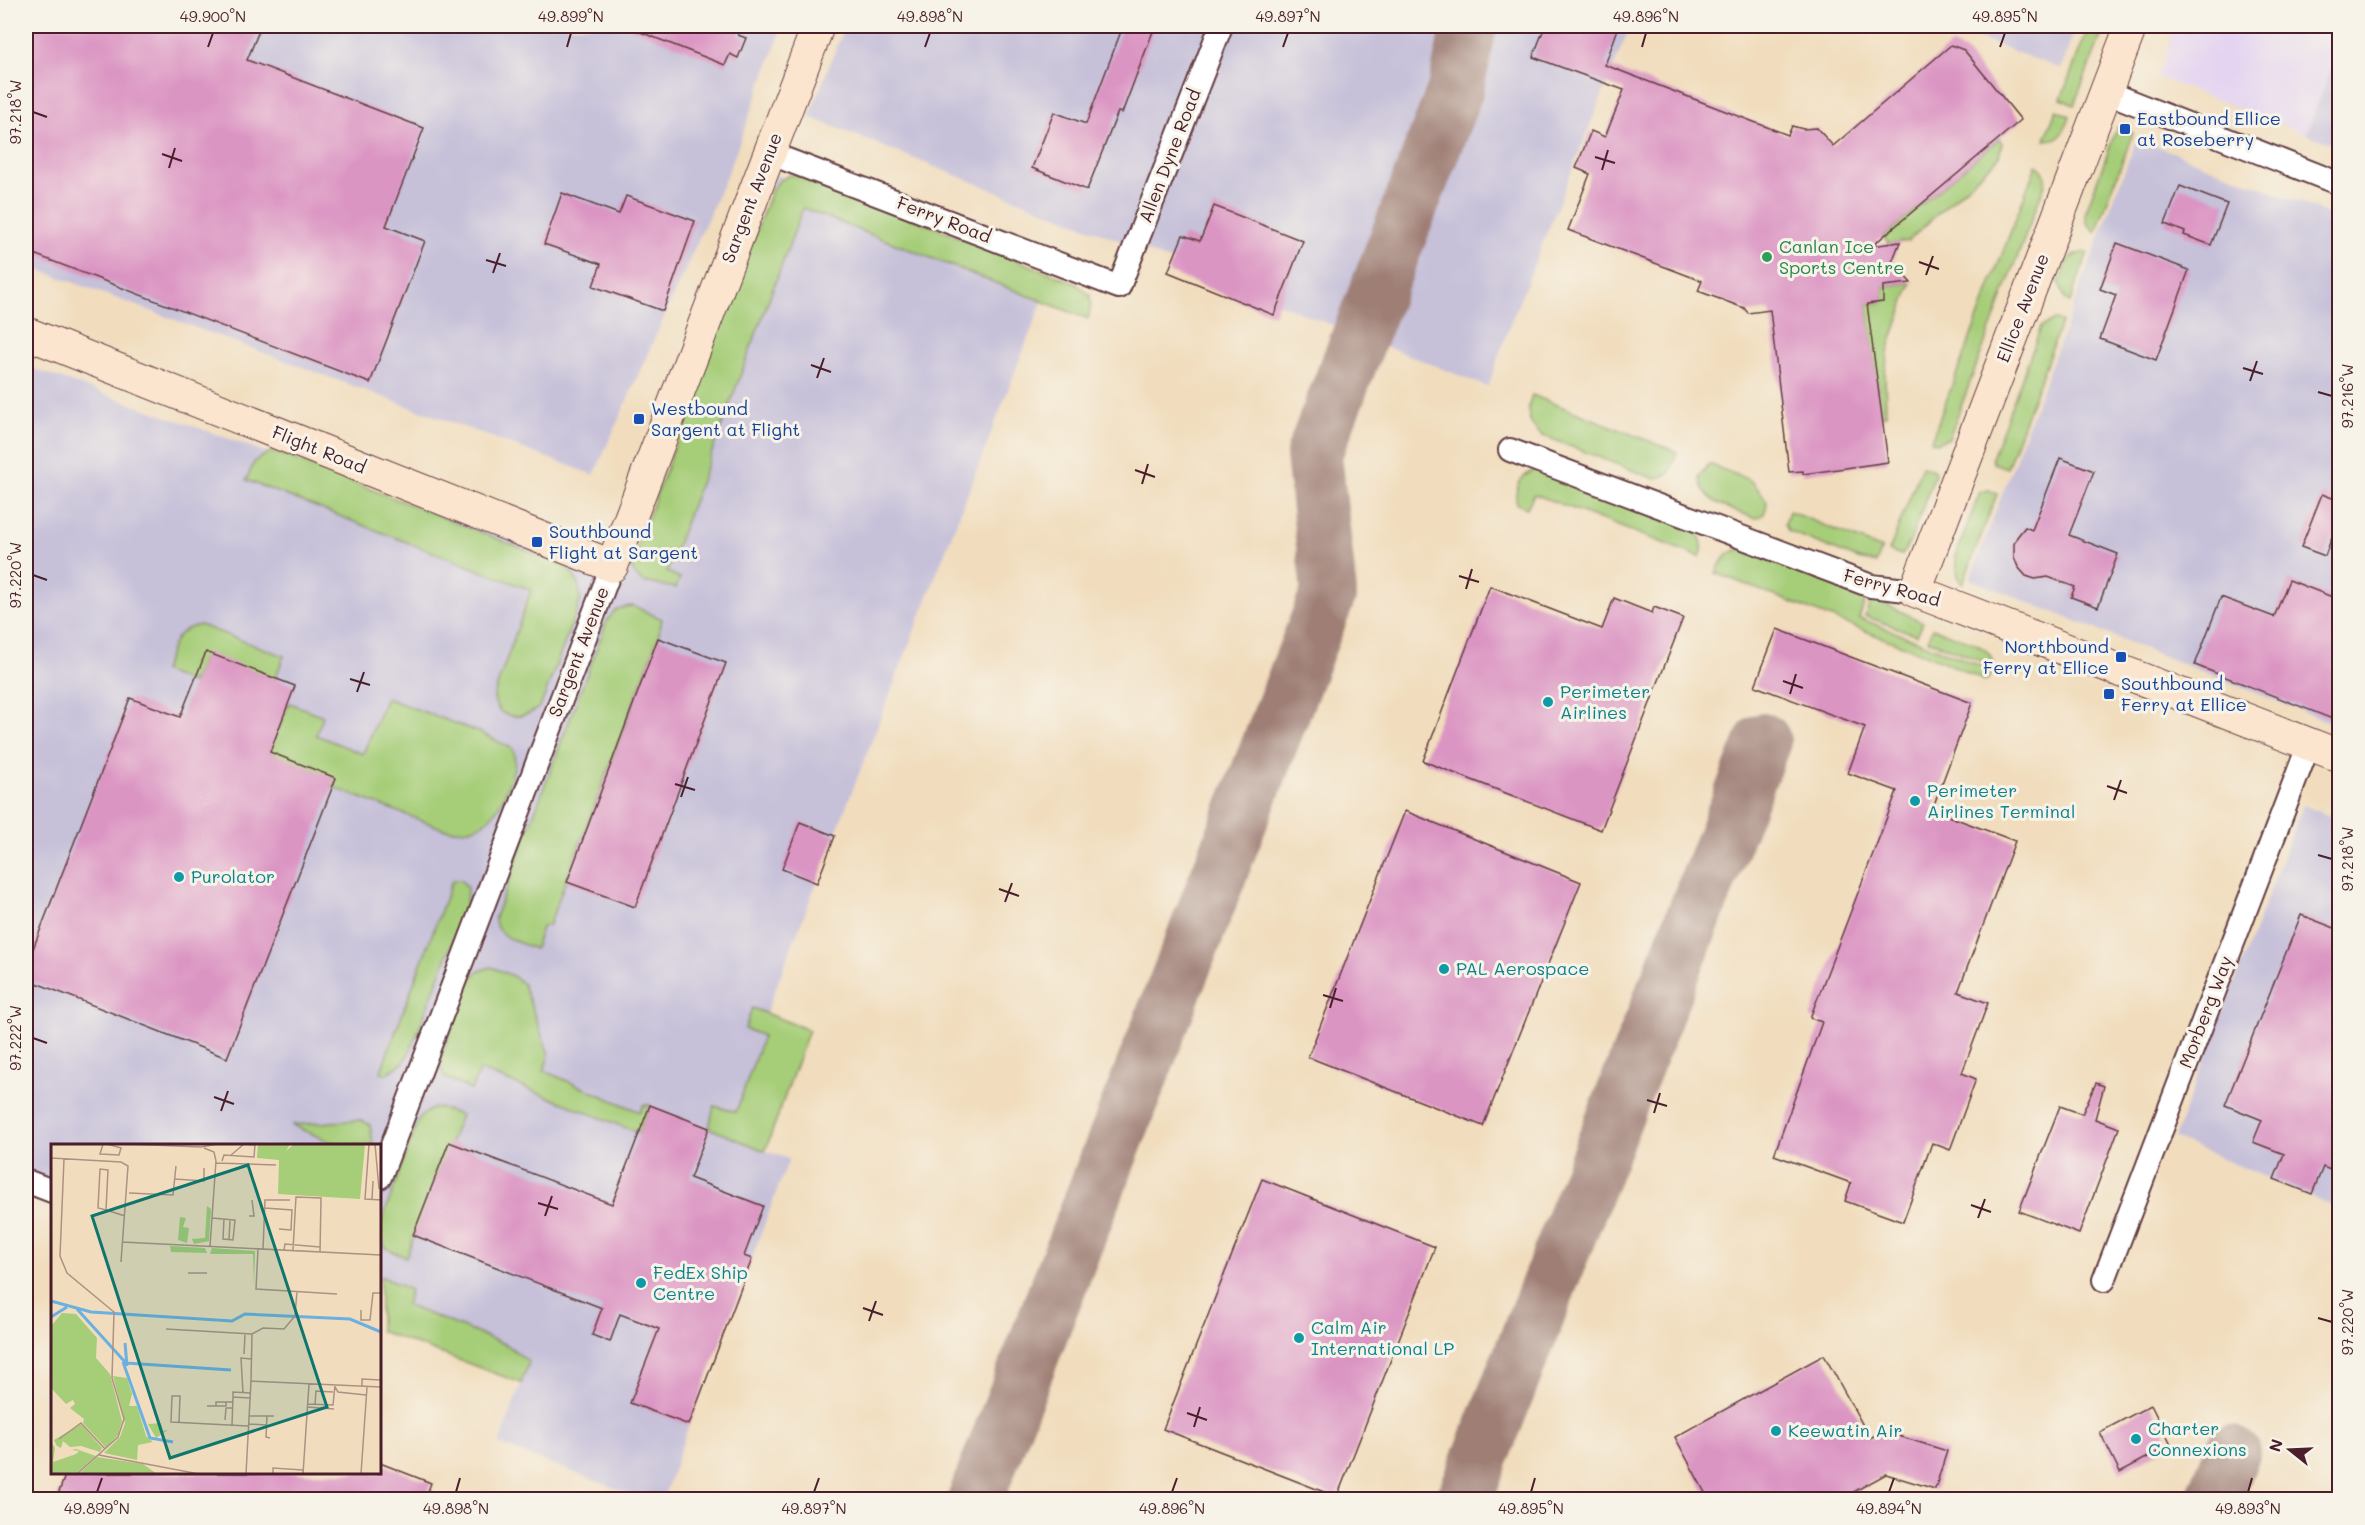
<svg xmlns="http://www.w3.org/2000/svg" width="2365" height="1525" font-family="Mali,sans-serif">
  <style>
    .built { fill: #e4d3f1 }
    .industrial { fill: #c6c0d9 }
    .green { fill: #a6cd78; stroke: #787652; stroke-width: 1.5 }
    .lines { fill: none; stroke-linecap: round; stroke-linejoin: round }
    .taxiway { stroke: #9e7e74; stroke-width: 56 }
    .building { fill: #db95c3 }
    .street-casing { stroke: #633c41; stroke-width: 26 }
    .secondary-casing { stroke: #633c41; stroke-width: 34 }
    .street { stroke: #fff; stroke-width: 22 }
    .secondary { stroke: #fbe5cf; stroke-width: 32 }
    .ticks { fill: none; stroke: #4a1f2b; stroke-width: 2 }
    .transit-dot { fill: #1a4fb4; stroke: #f7f3e8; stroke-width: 2 }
    .leisure-dot { fill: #2e9e5b; stroke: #f7f3e8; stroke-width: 2 }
    .culture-dot { fill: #0f9aa8; stroke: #f7f3e8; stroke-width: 2 }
    .labels { text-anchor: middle; stroke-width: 6; stroke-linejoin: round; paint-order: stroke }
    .transit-label { font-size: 18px; fill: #164399; stroke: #f7f3e8; text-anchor: start }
    .street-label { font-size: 18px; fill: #4a1f2b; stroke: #f7f3e8 }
    .leisure-label { font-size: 18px; fill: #27864d; stroke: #f7f3e8; text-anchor: start }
    .culture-label { font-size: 18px; fill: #0d838f; stroke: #f7f3e8; text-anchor: start }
    .inset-river { fill: none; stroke: #6bb0e1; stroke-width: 3 }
    .inset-road { fill: none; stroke: #ae9183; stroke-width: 1.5 }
    .view { fill: #0f766e; fill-opacity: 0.15; stroke: #0f766e; stroke-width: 3 }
    .inset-edge { fill: none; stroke: #4a1f2b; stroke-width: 3 }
    .neatline { fill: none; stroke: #4a1f2b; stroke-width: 2 }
    .ticks-label { font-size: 15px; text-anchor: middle; fill: #4a1f2b }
  </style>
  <rect width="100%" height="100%" fill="#f7f3e8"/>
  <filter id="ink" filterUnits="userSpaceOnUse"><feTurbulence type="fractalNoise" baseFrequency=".0167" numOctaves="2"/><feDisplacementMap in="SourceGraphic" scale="12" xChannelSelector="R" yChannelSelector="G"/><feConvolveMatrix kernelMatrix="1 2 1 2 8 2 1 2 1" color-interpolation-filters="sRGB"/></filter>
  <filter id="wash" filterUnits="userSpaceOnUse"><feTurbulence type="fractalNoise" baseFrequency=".008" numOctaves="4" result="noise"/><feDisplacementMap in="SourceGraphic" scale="24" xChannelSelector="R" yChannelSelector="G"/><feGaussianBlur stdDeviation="1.35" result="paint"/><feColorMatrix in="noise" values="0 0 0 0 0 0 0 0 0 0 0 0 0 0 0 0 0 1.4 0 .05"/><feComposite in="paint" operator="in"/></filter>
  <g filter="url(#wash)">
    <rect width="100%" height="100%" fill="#f1ddbd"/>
    <polygon class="built" points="2176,26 2339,26 2339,49 2306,134 2157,77"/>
    <g class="industrial">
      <polygon points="26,26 783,26 729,170 594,475 26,265"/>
      <polygon points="845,26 1630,26 1507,332 1488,387 809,117"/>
      <polygon points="1946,26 2076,26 2061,69"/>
      <polygon points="2339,49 2339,147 2306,134"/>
      <polygon points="2137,138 2339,218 2339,726 1970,579"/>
      <polygon points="776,175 1053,274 766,1013 809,1030 765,1150 789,1159 689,1425 663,1499 643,1499 499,1444 529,1362 388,1306 380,1277 380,1146 52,1146 52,1201 26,1189 26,366 625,581"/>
      <polygon points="2303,805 2339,820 2339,1209 2174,1138"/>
    </g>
    <g class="green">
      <polygon points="2089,26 2105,26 2074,105 2061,99"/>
      <path d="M2056 110 2070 116C2065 131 2062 140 2045 140Z"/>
      <polygon points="2117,127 2133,133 2096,232 2087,223 2085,214"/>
      <polygon points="1999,139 2002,143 1999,157 1908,241 1889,244 1883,237"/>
      <path d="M2036 165C2044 170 2046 174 2045 184L1949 438 1937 443 1931 441Z"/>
      <polygon points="790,175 804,176 1075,283 1090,295 1091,305 1088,319 803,208 667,572 680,578 676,588 642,582 632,570 633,557 772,189 780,180"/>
      <path d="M2088 252 2070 302 2065 299 2059 283C2066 264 2065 254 2088 252Z"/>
      <polygon points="1911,283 1889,348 1885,372 1886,415 1881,414 1867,304 1883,302 1883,286"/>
      <polygon points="2055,320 2062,321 2007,468 1993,463 1992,458 2041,327"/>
      <path d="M1532 395 1677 452 1669 474 1655 479 1541 435C1528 423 1525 412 1532 395Z"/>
      <path d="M270 452 284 455 564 565C577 577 580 585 580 602L541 705C527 721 494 722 494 695L531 590 246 480 255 461Z"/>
      <path d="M1709 464 1752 481 1767 501C1766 511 1765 517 1754 518 1732 509 1702 504 1699 476Z"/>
      <polygon points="1922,466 1934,470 1935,474 1910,542 1902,555 1889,551"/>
      <path d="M1539 468 1690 526C1700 534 1706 544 1700 557L1534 494 1527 508 1517 504C1513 486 1522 474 1539 468Z"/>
      <polygon points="1989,490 1997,494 1963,583 1960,582 1957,571 1956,555 1980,492"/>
      <polygon points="1789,511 1882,549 1876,563 1858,559 1788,531 1785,524"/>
      <path d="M1745 548 1867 596 1859 618 1994 671 1986 681 1942 661 1716 573C1723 557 1728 551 1745 548Z"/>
      <polygon points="1872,598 1923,622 1917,635 1865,616"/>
      <path d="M633 606 662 619 658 638 549 925 542 927 535 949C519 942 494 938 495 917L607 621C614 609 620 607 633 606Z"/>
      <path d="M200 625 284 656 275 679 206 654 192 683 163 671C173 648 172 630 200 625Z"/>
      <path d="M1933 628C1954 638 1990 641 1995 666L1928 640Z"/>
      <path d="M386 698 481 733 513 749C517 763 513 772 508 786 496 818 481 835 444 829L332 787 270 752 289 703 323 716 316 735 363 754Z"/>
      <polygon points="461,880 467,887 466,907 411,1049 403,1063 386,1074 381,1072 382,1068 452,881"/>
      <polygon points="491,967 513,976 523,984 549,1055 544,1071 640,1112 643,1105 650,1105 639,1133 480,1070 471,1090 444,1077 441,1067 441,1057 470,980 477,972"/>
      <polygon points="752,1008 809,1030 765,1151 709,1128 714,1106 736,1112 763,1036 745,1029"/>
      <path d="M433 1108H441L461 1115 406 1257C387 1251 380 1247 380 1226L419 1118Z"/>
      <polygon points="361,1120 370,1125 373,1145 332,1145 333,1143 292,1125"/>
      <polygon points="380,1276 410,1290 406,1305 507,1345 529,1362 521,1383 380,1331"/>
    </g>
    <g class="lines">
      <g class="taxiway">
        <polyline points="975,1500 1329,592 1314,454 1456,88 1469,26"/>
        <polyline points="1464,1500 1763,741"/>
        <polyline points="2214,1500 2232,1453"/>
      </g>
    </g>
    <g id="blocks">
      <g class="building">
        <polygon points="26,26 261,26 247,60 424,128 386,226 425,241 370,383 26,251"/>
        <polygon points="625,26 742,26 738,35 746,38 738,58 730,54 725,65"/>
        <polygon points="1123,26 1155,26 1122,113 1118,112 1087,190 1032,168 1054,112 1086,124"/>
        <polygon points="1545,26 1619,26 1605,65 1788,135 1792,126 1803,129 1817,128 1833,146 1951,45 1964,50 2021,120 1872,246 1900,242 1892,262 1911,283 1883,286 1883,302 1867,304 1888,462 1803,474 1803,471 1789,472 1770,310 1748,313 1744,308 1698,291 1702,281 1568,230 1590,174 1576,168 1591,131 1605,137 1624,90 1533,57"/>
        <polygon points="2180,186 2227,204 2211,245 2184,235 2185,232 2165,224"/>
        <polygon points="562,193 619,214 626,196 695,221 663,311 593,286 601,264 544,244"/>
        <polygon points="1214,206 1303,241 1274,315 1168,272 1183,235 1200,241"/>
        <polygon points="2117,243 2189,270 2156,360 2100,339 2116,295 2100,289"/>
        <polygon points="2060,458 2094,471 2069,535 2118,554 2098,607 2071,597 2075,587 2048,577 2035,579 2026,576 2018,567 2014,557 2014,544 2017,537 2025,527 2032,530"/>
        <polygon points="2322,494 2340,501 2340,540 2332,537 2325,556 2301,547"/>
        <polygon points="2289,580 2340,600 2340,722 2195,665 2221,597 2274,617"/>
        <polygon points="1490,586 1602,629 1614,598 1652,613 1654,607 1683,618 1601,830 1423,761"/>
        <polygon points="1777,629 1972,703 1932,810 2015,841 1958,992 1988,1003 1962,1073 1976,1079 1950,1150 1932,1143 1903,1222 1845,1201 1851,1183 1774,1155 1822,1022 1810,1018 1897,791 1848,773 1865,727 1755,686"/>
        <polygon points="658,638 726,663 635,907 567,882"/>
        <polygon points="206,652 295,686 270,752 336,778 227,1058 26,979 26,967 130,698 180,717"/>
        <polygon points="1405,811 1581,882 1483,1126 1308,1057"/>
        <polygon points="800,822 835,836 817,883 782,869"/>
        <polygon points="2301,915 2340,930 2340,1174 2323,1167 2312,1194 2274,1179 2284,1154 2253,1142 2262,1120 2225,1105"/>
        <polygon points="2096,1083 2104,1086 2095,1119 2119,1128 2079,1234 2019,1211 2060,1106 2082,1114"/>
        <polygon points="650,1105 709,1128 690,1178 763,1206 744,1256 752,1259 689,1425 630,1403 659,1329 620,1314 610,1342 592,1335 602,1308 413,1235 449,1142 612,1204"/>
        <polygon points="1262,1179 1435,1247 1337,1497 1163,1429"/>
        <polygon points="1824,1355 1870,1438 1893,1426 1899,1436 1947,1451 1935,1489 1886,1474 1839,1500 1709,1500 1675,1437"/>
        <polygon points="2151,1405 2171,1445 2120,1472 2100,1432"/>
        <polygon points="380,1463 431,1483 425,1500 56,1500 66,1473 380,1473"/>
      </g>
    </g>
  </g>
  <g filter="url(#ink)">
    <use href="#blocks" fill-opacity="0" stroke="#633c41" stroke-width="1.5"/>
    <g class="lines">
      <defs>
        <g id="street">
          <polyline points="2106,92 2340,184"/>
          <polyline points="769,153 1119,287 1221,26"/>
          <polyline points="1510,450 1871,586 1915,591"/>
          <polyline points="380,1177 612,566"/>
          <polyline points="26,1181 52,1191"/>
          <polyline points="2104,1280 2309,744"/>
        </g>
        <g id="secondary">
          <polyline points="2131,26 1915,591 2340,756"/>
          <polyline points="26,333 612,566 818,26"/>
        </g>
      </defs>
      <use href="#street" class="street-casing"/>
      <use href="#secondary" class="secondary-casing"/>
      <use href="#street" class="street"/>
      <use href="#secondary" class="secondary"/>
    </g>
  </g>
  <path class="ticks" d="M208 47 213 33M567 47 571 33M925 47 930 33M1283 47 1288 33M1642 47 1646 33M2000 47 2005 33M33 112 47 117M162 154 182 161M1595 157 1615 163M169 168 175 148M1602 170 1608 150M486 260 506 266M1919 262 1939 269M493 273 500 253M1926 275 1933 256M811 365 831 372M2243 368 2263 374M817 378 824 358M2250 381 2257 361M2318 392 2332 396M1135 470 1155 477M1142 484 1148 464M33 575 47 580M1459 576 1479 582M1466 589 1472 569M350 679 370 685M1783 681 1803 688M357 692 364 672M1790 694 1796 674M675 784 695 790M2107 786 2127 793M681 797 688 777M2114 800 2121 780M2318 855 2332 859M999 889 1019 896M1005 902 1012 883M1323 995 1343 1001M1330 1008 1336 988M33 1038 47 1043M214 1097 234 1104M1647 1100 1667 1106M221 1111 228 1091M1654 1113 1660 1093M538 1203 558 1209M1971 1205 1991 1212M545 1216 552 1196M1978 1218 1985 1199M863 1308 883 1315M2318 1318 2332 1322M869 1321 876 1301M1187 1413 1207 1420M1194 1427 1200 1407M97 1492 102 1478M456 1492 460 1478M814 1492 819 1478M1172 1492 1177 1478M1531 1492 1535 1478M1889 1492 1894 1478M2248 1492 2252 1478"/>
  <g class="transit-dot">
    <rect x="2119" y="123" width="12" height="12" rx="3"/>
    <rect x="633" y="413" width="12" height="12" rx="3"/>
    <rect x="531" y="536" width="12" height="12" rx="3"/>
    <rect x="2115" y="651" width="12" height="12" rx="3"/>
    <rect x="2103" y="688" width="12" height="12" rx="3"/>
  </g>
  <circle class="leisure-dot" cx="1767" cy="257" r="6"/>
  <g class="culture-dot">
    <circle cx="1548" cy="702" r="6"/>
    <circle cx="1915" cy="801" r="6"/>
    <circle cx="179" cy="877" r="6"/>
    <circle cx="1444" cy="969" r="6"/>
    <circle cx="641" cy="1283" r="6"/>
    <circle cx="1299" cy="1338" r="6"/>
    <circle cx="1776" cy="1431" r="6"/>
    <circle cx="2136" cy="1439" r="6"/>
  </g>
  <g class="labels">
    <g class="transit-label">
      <text x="2137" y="125">Eastbound Ellice<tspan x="2137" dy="21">at Roseberry</tspan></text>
      <text x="651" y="415">Westbound<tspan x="651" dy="21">Sargent at Flight</tspan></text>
      <text x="549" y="538">Southbound<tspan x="549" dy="21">Flight at Sargent</tspan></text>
      <text x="2109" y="653" text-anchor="end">Northbound<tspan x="2109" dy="21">Ferry at Ellice</tspan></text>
      <text x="2121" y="690">Southbound<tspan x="2121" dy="21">Ferry at Ellice</tspan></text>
    </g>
    <g class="street-label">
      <text transform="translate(1170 156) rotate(-69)" y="6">Allen Dyne Road</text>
      <text transform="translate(752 198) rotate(-69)" y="6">Sargent Avenue</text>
      <text transform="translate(944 220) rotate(21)" y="6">Ferry Road</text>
      <text transform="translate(2023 308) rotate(-69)" y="6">Ellice Avenue</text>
      <text transform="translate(319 450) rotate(22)" y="6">Flight Road</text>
      <text transform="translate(1892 588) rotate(15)" y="6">Ferry Road</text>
      <text transform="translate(579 652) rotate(-69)" y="6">Sargent Avenue</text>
      <text transform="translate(2206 1012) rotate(-69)" y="6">Morberg Way</text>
    </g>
    <g class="leisure-label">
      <text x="1779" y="253">Canlan Ice<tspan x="1779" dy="21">Sports Centre</tspan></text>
    </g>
    <g class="culture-label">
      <text x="1560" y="698">Perimeter<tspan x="1560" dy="21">Airlines</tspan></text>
      <text x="1927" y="797">Perimeter<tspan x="1927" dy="21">Airlines Terminal</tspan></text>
      <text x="191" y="883">Purolator</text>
      <text x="1456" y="975">PAL Aerospace</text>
      <text x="653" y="1279">FedEx Ship<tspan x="653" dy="21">Centre</tspan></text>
      <text x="1311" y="1334">Calm Air<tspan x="1311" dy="21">International LP</tspan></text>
      <text x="2148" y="1435">Charter<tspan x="2148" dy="21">Connexions</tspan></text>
      <text x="1788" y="1437">Keewatin Air</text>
    </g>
  </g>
  <g transform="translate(51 1144)">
    <rect width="330" height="330" fill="#f1ddbd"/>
    <path d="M207 0H239L235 7 243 0H314L309 55 227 50 228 16 206 14ZM156 62 160 65 158 97 143 100 141 95 154 94ZM129 73 135 74 132 83 138 84 136 99 127 96ZM119 102 154 104 156 109 120 108ZM161 104 204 107 203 142 202 110H159ZM11 169 25 170 46 194 45 214 59 230 71 277 67 291 55 304 32 279 33 275 19 264 24 260 22 256 15 260 0 244 1 181ZM62 232 76 234 81 250 78 262H86L95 292 102 298 87 301 86 316 53 309 69 293 74 279ZM110 279 112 287 117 286 105 294 97 280ZM30 280 51 304 49 308 30 302 19 303 12 297 10 304 6 302 3 296ZM0 298 4 304 2 318 25 310 28 307 21 306 25 305 45 312 25 330H0ZM46 313 92 320 106 330H28Z" fill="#a6cd78"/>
    <path class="inset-river" d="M0 157 40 168 181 177 194 170 299 175 330 188M26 165 75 219 180 226M0 173 16 163M74 199 76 222M72 218 99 294 122 298"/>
    <path class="inset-road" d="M52 0 49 10 68 11 70 4 56 0M76 0 150 3 167 0M318 0 314 55 330 56M324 0 328 45M153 4 163 8 165 17M179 12 193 0 204 1M0 14 70 18 77 22 70 118M13 15 9 112 16 129 63 168 61 234 73 275 67 293 26 330M171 17 173 11 203 13 204 0M165 19 225 21M124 35 153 37V24M78 49 122 51 125 22M321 55 322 37M214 64 241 66 240 86 228 85M55 66 47 64 49 25 57 26 55 66 74 72M198 72H203L201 56M161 74 183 76H184L182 96 172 95 173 75M178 96 179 76M71 98 330 111M159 102 165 17M207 105 205 145 286 150M212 105 214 56H239M233 106 234 100 269 103M242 106 245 53 270 54 269 108M137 129H156M310 166V176H319L322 149H330M115 185 201 190 212 184 233 185 244 172 246 147M193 210 194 190M200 237 201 190M311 242V235L330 236M284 243 287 248 315 251M192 249 190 214 200 215M182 253V248L200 249M256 260 282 261 284 241M264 260 265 247 282 248M156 262H175V258M165 262V258H182M256 263 283 265M198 272H223M216 272 215 293 219 294M174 276 175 264H181M128 278 129 252H121L120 278 197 282M198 280 216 281M181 281 182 253 199 254M8 295 30 279 54 305M48 311 148 330M195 330 200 237 330 243M222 330V324L252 326M252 330 258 240M310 330 316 243"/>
    <path class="view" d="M197 21 276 263 119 314 41 72Z"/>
    <rect width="330" height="330" class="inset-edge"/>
  </g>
  <rect width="2365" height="1525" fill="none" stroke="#f7f3e8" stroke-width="66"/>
  <g transform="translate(2290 1450) rotate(288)" stroke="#f7f3e8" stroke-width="4.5" paint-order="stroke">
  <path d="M0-4.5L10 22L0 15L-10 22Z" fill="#4a1f2b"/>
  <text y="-9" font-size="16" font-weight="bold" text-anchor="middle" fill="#4a1f2b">N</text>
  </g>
  <rect x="33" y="33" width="2299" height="1459" class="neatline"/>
  <g class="ticks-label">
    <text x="213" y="22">49.900°N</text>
    <text x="571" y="22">49.899°N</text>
    <text x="930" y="22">49.898°N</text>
    <text x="1288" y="22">49.897°N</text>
    <text x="1646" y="22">49.896°N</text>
    <text x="2005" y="22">49.895°N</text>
    <text transform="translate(16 112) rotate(-90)" y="5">97.218°W</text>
    <text transform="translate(2348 396) rotate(-90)" y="5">97.216°W</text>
    <text transform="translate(16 575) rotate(-90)" y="5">97.220°W</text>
    <text transform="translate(2348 859) rotate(-90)" y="5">97.218°W</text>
    <text transform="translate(16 1038) rotate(-90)" y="5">97.222°W</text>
    <text transform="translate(2348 1322) rotate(-90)" y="5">97.220°W</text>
    <text x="97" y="1514">49.899°N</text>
    <text x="456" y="1514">49.898°N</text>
    <text x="814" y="1514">49.897°N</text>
    <text x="1172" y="1514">49.896°N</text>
    <text x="1531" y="1514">49.895°N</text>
    <text x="1889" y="1514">49.894°N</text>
    <text x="2248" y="1514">49.893°N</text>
  </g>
</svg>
